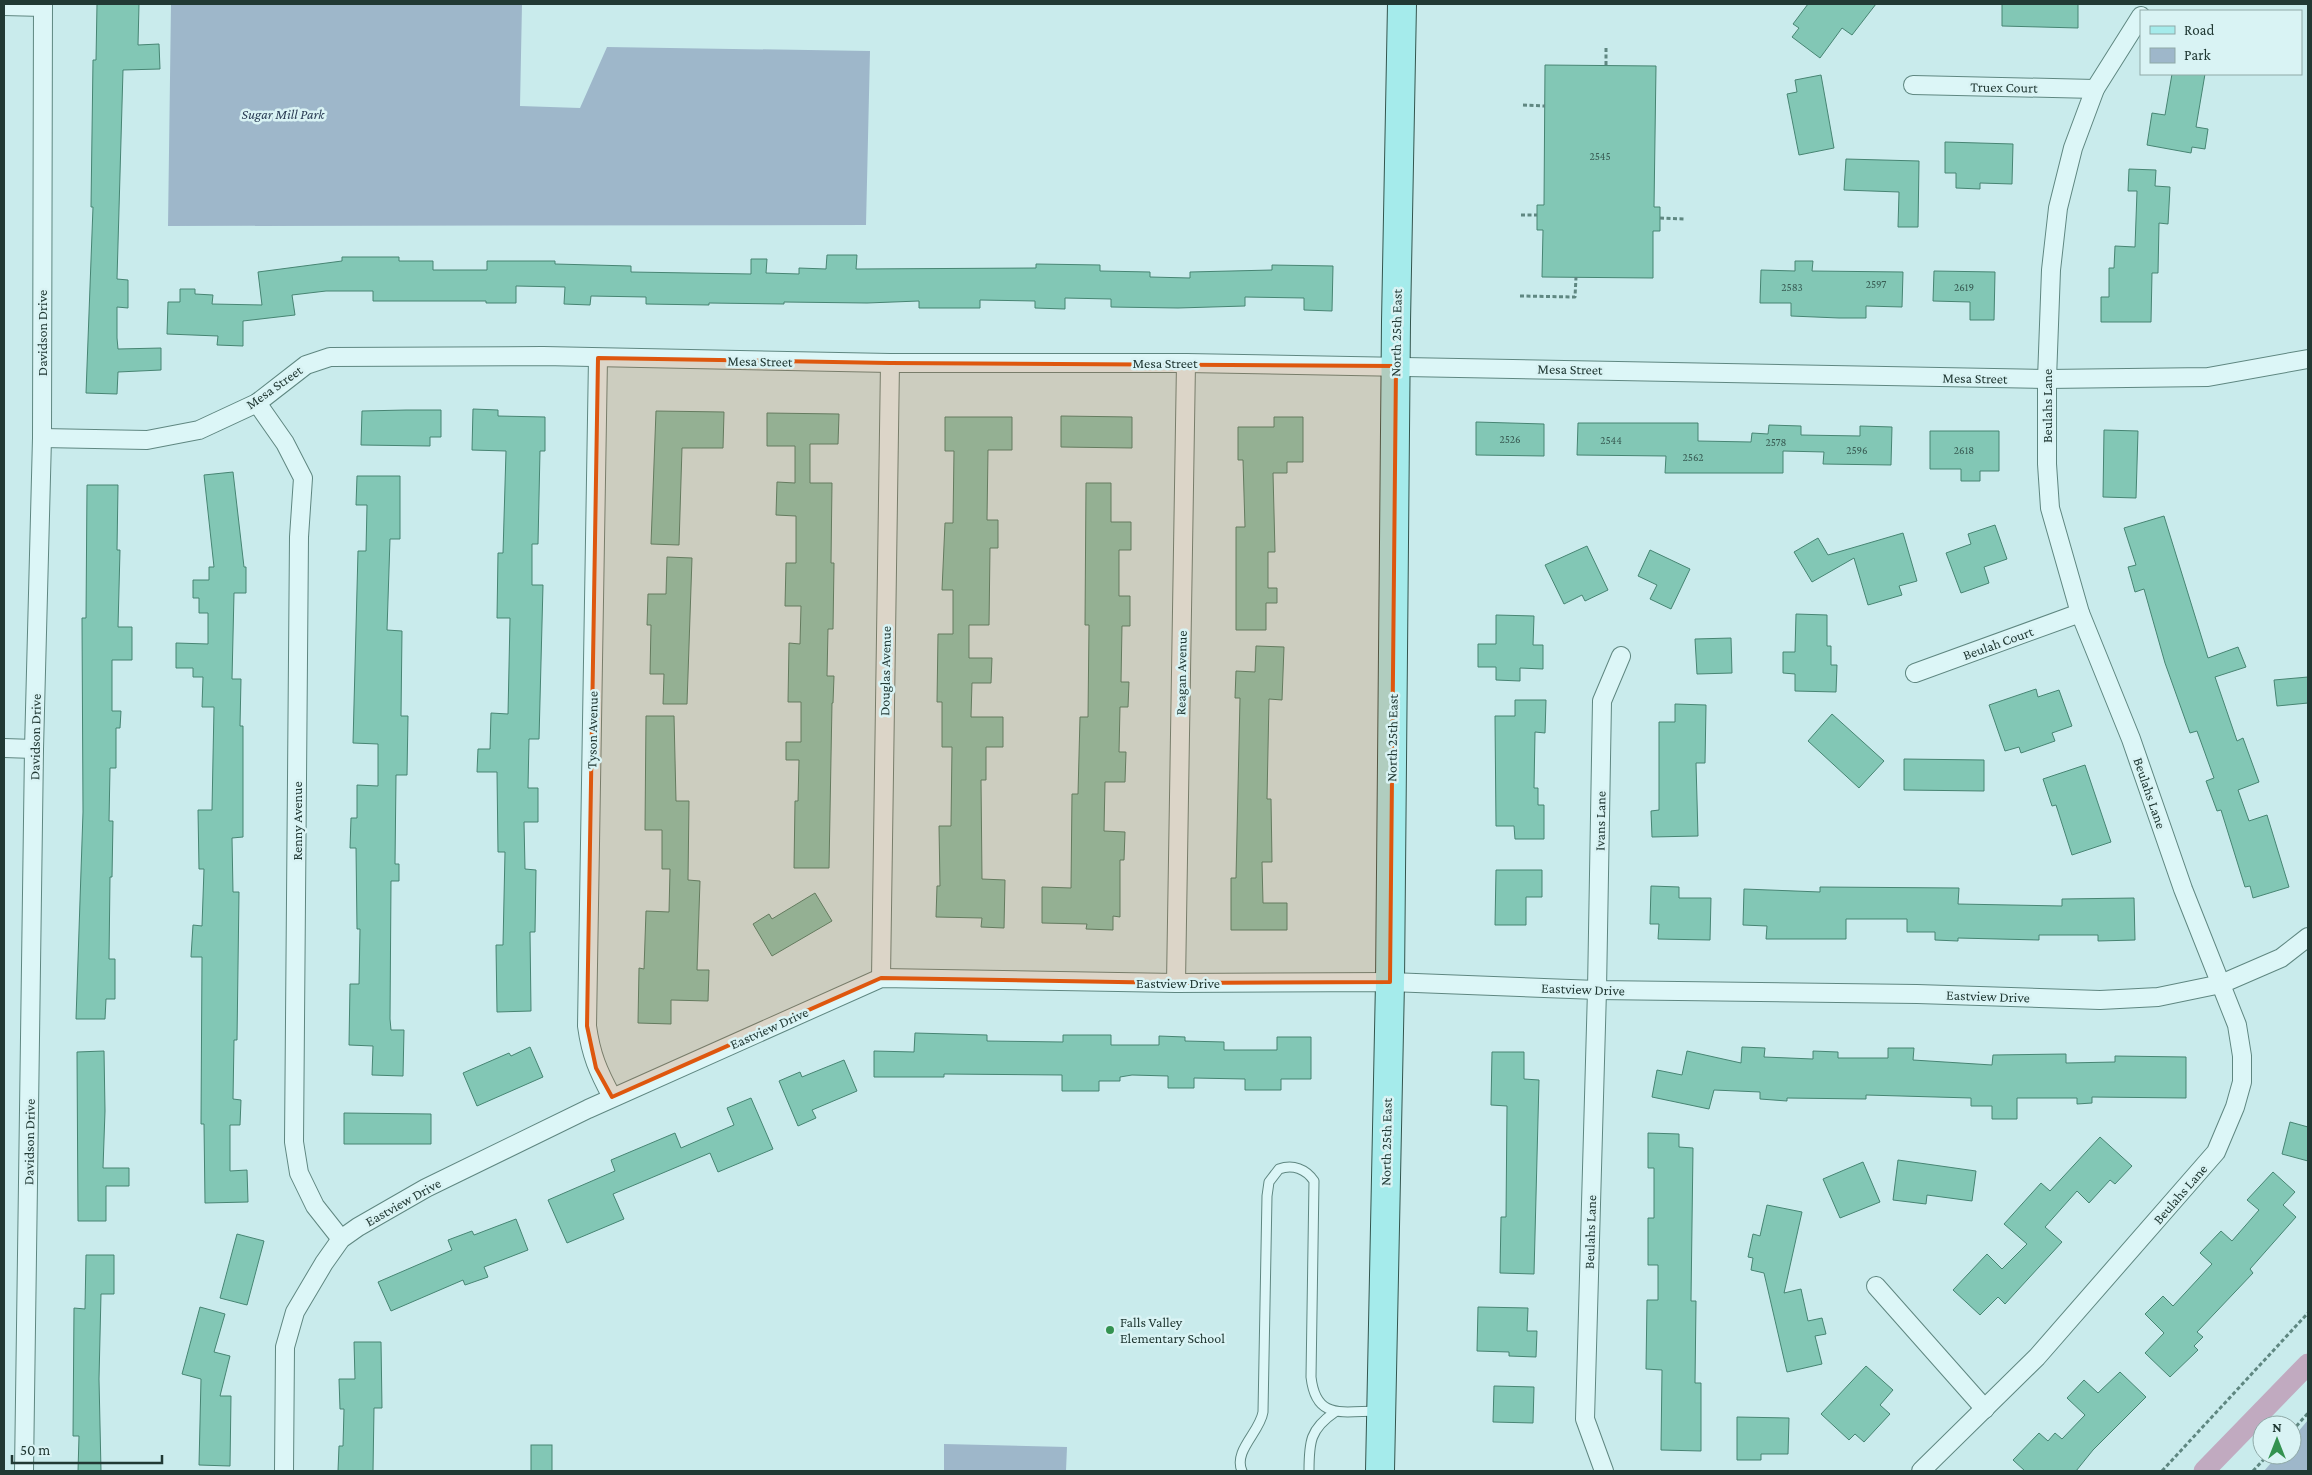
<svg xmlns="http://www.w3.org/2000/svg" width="2312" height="1475" font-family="'Crimson Pro',serif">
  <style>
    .green { fill: #9eb7ca }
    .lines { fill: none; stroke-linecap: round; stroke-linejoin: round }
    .canal { stroke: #c1aac0; stroke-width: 21 }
    .building { fill: #82c7b5; stroke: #478573 }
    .service-casing { stroke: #5f8781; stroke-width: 11 }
    .minor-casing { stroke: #5f8781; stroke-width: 20 }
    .primary-casing { stroke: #33564e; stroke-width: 30 }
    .path { stroke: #5f8781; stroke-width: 3; stroke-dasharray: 4 2.5; stroke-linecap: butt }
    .service { stroke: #dcf6f7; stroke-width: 9 }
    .minor { stroke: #dcf6f7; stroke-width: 18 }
    .primary { stroke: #a5ebeb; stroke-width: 28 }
    .marked { fill: #de570e; fill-opacity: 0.2; stroke: #de570e; stroke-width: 4; stroke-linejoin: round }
    .poi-dot { fill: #339250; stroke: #d9f3f4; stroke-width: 2 }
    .labels { text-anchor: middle; stroke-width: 5; stroke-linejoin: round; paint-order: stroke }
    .number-label { font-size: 11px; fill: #395c54 }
    .street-label { font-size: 14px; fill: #213934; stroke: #d9f3f4 }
    .park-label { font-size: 14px; font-style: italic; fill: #2a3c54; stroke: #d9f3f4 }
    .poi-label { font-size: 14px; fill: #213934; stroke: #d9f3f4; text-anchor: start }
  </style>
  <rect width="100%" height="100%" fill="#c9ebec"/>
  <g class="green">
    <polygon points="171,4 522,4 520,106 580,108 607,47 870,51 866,225 168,226"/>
    <polygon points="2308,1420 2308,1471 2264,1471 2278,1455 2292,1455 2292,1439"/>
    <polygon points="944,1444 1067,1447 1066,1471 944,1471"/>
  </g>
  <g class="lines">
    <polyline class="canal" points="2204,1471 2308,1364"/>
  </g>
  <g class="building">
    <polygon points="97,4 139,4 138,45 159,44 160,69 123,70 117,279 128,280 128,308 117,307 117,338 118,349 161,348 161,370 118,372 117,394 86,393 93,207 91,207 93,60 96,60"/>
    <polygon points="1808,4 1876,4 1852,35 1842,28 1820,58 1792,37 1799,28 1793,24"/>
    <polygon points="2002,4 2078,4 2078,28 2002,26"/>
    <polygon points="1545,65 1656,66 1654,207 1660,207 1660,231 1653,231 1653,278 1542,277 1543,230 1537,230 1537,205 1544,205"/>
    <polygon points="2172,74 2205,74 2196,127 2208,129 2205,149 2192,147 2191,153 2147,145 2152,113 2165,115"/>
    <polygon points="1821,75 1834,148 1799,155 1787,94 1797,92 1795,80"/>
    <polygon points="1945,142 2013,144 2012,184 1980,183 1980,189 1956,188 1956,173 1945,173"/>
    <polygon points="1846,159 1919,161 1918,227 1898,227 1899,192 1844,190"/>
    <polygon points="2129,169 2156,170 2155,186 2170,187 2168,224 2159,223 2158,273 2152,273 2151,322 2101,322 2101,297 2109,297 2109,268 2114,268 2115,246 2135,247 2137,191 2128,191"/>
    <polygon points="827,255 857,255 856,269 1036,268 1036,264 1100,265 1100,271 1150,272 1150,277 1190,278 1190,272 1272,270 1272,265 1333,266 1332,311 1304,310 1304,298 1245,297 1245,306 1178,308 1111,307 1111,299 1065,298 1065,309 1035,308 1035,301 980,300 980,308 919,308 919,301 867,303 784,302 784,304 709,303 709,305 646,304 646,297 591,296 590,305 564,304 565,287 516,286 516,303 486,303 486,301 373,301 373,291 326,291 292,295 295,315 243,321 243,346 217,345 218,336 167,334 168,302 180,302 180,289 195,289 195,294 213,295 212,304 262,305 258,272 342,261 342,257 399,257 399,261 433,261 433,270 487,270 487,261 555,261 555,264 631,266 631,272 751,274 751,259 767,259 766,273 799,274 799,268 826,269"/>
    <polygon points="1795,261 1813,261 1812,271 1903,272 1902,307 1866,306 1866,318 1839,318 1791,316 1791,303 1760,303 1761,270 1795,271"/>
    <polygon points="1934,271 1995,272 1994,320 1970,320 1970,302 1933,301"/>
    <polygon points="473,409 498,410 498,416 545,417 545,451 540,451 538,544 532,544 532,585 543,585 539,739 529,739 528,788 538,788 538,822 524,822 525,869 536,870 535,932 530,932 531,1011 497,1012 496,945 503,945 505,852 498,852 497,772 477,772 478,749 490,749 491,713 508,714 510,618 497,618 498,553 503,553 506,451 472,450"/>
    <polygon points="406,410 441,410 441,437 430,437 430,446 361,445 362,411"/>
    <polygon points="656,411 724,412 723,448 682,448 679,545 651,544"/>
    <polygon points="767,413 839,414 838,444 810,444 810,483 832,483 831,563 834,563 833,629 828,629 827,676 834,676 833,703 832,703 829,868 794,868 795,801 798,801 799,760 786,760 786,742 801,742 801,702 788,702 789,643 800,644 801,606 785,606 786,563 796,563 796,516 776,515 777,482 795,483 795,446 767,446"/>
    <polygon points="1061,416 1132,417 1132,448 1061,447"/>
    <polygon points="945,417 1012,417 1012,450 988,450 987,520 998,520 998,548 990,548 989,625 969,625 969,658 992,658 991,683 972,683 971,717 1003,717 1003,747 986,747 986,780 981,780 982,879 1005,880 1004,928 981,927 982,918 936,917 937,886 940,886 939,826 951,826 952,747 942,747 942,702 937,702 938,634 953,634 953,590 942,590 945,523 953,523 954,451 945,451"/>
    <polygon points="1274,417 1303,417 1303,462 1287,462 1287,473 1273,473 1275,552 1268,552 1268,588 1277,588 1277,603 1266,603 1266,630 1236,630 1236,527 1245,527 1243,460 1238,460 1238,427 1274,427"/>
    <polygon points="1476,422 1544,424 1544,456 1476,455"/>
    <polygon points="1578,423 1698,423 1698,441 1751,442 1752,433 1768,434 1769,425 1801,426 1801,435 1860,436 1860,426 1892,427 1891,465 1823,464 1824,452 1783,451 1783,473 1665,473 1666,456 1577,455"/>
    <polygon points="2104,430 2138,431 2136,498 2103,497"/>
    <polygon points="1930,431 1999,431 1999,471 1980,471 1980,481 1961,481 1961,469 1930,469"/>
    <polygon points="233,472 244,567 246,567 246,593 234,593 232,679 241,679 240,726 243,726 243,837 232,838 233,892 239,892 237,1040 234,1040 233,1099 241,1100 240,1125 230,1125 230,1171 247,1170 248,1202 205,1203 204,1124 201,1124 202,957 191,957 193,925 202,926 204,869 199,869 198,810 212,810 214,707 202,707 203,677 193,677 193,668 176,668 176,643 208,644 208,613 199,613 199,598 193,598 193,580 209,580 209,567 214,567 204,475"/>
    <polygon points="357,476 400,476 400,539 390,539 387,630 402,631 401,716 408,716 407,775 396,775 395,864 399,864 399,881 391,881 390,1019 391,1030 404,1030 403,1076 372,1075 373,1046 349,1045 350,984 359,984 360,929 357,929 356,848 350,848 351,818 357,818 357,785 378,786 378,744 353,743 358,551 366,551 367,505 356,505"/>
    <polygon points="1086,483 1111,483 1111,522 1131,522 1131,550 1119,550 1119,596 1130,596 1130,626 1122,626 1121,682 1129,682 1128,707 1120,707 1119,752 1126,752 1125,782 1105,782 1104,831 1125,832 1124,860 1120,860 1120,917 1113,916 1113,930 1086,929 1087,924 1042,923 1042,887 1071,888 1072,794 1078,794 1080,717 1088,717 1089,625 1085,625"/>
    <polygon points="87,485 118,485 117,550 120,550 118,627 132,627 132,660 112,660 112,711 121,711 120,728 116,728 116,768 110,768 109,821 113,821 112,877 110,877 109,959 115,959 115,999 106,999 105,1019 76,1019 83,812 82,618 86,618"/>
    <polygon points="2164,516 2208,658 2238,647 2246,667 2215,677 2237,741 2243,738 2259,782 2238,790 2249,821 2267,815 2289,887 2253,898 2250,886 2245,887 2221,810 2217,811 2206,781 2214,778 2197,731 2190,733 2165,663 2144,589 2135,592 2128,567 2136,565 2124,528"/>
    <polygon points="1995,525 2007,559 1984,567 1989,583 1961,593 1946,553 1971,544 1968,534"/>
    <polygon points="1903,533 1917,581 1899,586 1902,595 1868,605 1854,558 1812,582 1794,552 1818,538 1828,555"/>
    <polygon points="1587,546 1608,590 1585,601 1582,595 1564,604 1545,565"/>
    <polygon points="1650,550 1690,569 1671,609 1650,599 1657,585 1638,576"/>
    <polygon points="667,557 692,558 687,704 663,704 664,674 650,674 651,625 647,625 648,594 666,594"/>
    <polygon points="1796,614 1827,615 1827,646 1831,646 1831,665 1837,665 1836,692 1795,691 1795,674 1783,673 1783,652 1795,652"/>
    <polygon points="1496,615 1534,616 1533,645 1543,645 1543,669 1520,668 1520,681 1496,680 1496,667 1478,667 1478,644 1496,644"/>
    <polygon points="1731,638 1732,673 1697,674 1695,639"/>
    <polygon points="1256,646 1284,647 1282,700 1269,699 1267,799 1271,799 1272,862 1262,862 1263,903 1287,903 1287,930 1231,930 1231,878 1236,878 1240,698 1235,698 1236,671 1255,672"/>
    <polygon points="2308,677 2308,703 2277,706 2274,680"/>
    <polygon points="2036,689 2038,697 2059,690 2072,726 2052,733 2055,741 2021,753 2019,747 2005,751 1989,705"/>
    <polygon points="1515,700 1546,700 1545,733 1535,732 1534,788 1538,788 1538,805 1544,805 1544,839 1515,839 1514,826 1496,826 1495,716 1515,716"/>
    <polygon points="1675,704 1706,705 1705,763 1696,763 1698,836 1652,837 1651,811 1659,810 1659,722 1675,722"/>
    <polygon points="1832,714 1884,761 1859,788 1808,741"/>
    <polygon points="646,716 674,716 676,801 689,801 688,880 700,881 697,970 709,970 708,1001 671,1000 671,1024 638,1023 639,968 644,969 646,911 669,912 670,869 662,869 662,830 645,830"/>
    <polygon points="1904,759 1984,760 1984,791 1904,790"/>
    <polygon points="2085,765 2111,842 2072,855 2056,805 2052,806 2043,779"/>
    <polygon points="1496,870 1542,870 1542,897 1526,897 1526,925 1495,925"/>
    <polygon points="1651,886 1679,887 1679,898 1711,898 1710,940 1658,939 1659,924 1650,924"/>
    <polygon points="1820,887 1959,888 1958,904 2062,906 2062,899 2134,898 2135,940 2098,941 2098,935 2039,935 2039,940 1958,938 1958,941 1935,940 1935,932 1907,932 1907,919 1846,919 1846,939 1766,939 1767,926 1743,925 1744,889 1820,892"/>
    <polygon points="815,893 832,921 772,956 753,924 769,914 772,919"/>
    <polygon points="915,1033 987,1035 987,1041 1063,1042 1063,1035 1111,1035 1111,1045 1159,1045 1159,1036 1185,1037 1185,1041 1224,1042 1224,1050 1277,1050 1277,1037 1311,1037 1311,1079 1281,1079 1281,1090 1245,1090 1245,1079 1194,1078 1194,1088 1168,1088 1168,1076 1132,1075 1120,1077 1120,1081 1099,1081 1099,1091 1062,1091 1062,1075 944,1074 944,1077 874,1077 874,1051 914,1052"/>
    <polygon points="530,1047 543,1077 477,1106 463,1073 509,1053 511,1056"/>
    <polygon points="1742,1047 1765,1048 1764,1057 1813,1059 1813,1051 1838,1052 1838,1058 1888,1058 1888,1048 1914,1048 1913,1060 1992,1065 1993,1055 2066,1054 2066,1063 2115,1062 2115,1056 2186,1057 2186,1098 2092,1097 2092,1103 2077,1104 2077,1098 2017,1098 2017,1119 1992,1119 1992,1106 1971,1106 1971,1098 1866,1095 1866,1099 1787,1098 1787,1101 1760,1099 1760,1092 1714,1090 1709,1109 1652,1097 1657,1070 1682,1075 1687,1051 1741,1063"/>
    <polygon points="104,1051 105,1111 103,1168 129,1168 129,1186 106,1186 106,1221 78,1221 77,1052"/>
    <polygon points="1492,1052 1524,1052 1524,1079 1539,1080 1534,1274 1500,1273 1501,1217 1506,1217 1507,1106 1491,1105"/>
    <polygon points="844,1060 857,1091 812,1110 816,1118 798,1126 779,1081 800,1072 802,1077"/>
    <polygon points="751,1098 773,1149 718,1172 710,1153 613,1194 624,1219 567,1243 548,1200 615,1171 611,1160 675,1133 681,1148 734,1125 727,1108"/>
    <polygon points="344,1113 431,1114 431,1144 344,1144"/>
    <polygon points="2290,1122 2308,1127 2308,1161 2282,1154"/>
    <polygon points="1648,1133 1679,1134 1679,1147 1693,1148 1691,1301 1696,1301 1695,1383 1701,1383 1701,1451 1661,1450 1662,1370 1646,1369 1647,1300 1658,1300 1658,1265 1648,1265 1648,1218 1654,1218 1654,1168 1648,1168"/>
    <polygon points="2100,1137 2132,1166 2115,1184 2110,1180 2089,1203 2077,1191 2045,1227 2062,1242 2005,1304 1998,1297 1980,1315 1953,1290 1987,1254 2002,1269 2027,1244 2004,1224 2041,1183 2050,1191"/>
    <polygon points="1898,1160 1976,1171 1972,1201 1927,1195 1926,1204 1893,1200"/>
    <polygon points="1863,1162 1880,1202 1840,1218 1823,1179"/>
    <polygon points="2273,1172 2295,1192 2283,1205 2296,1217 2250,1269 2253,1273 2197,1332 2203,1337 2194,1346 2198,1350 2170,1377 2145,1353 2164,1333 2145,1314 2163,1296 2173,1306 2212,1264 2200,1253 2221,1231 2232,1241 2259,1210 2247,1200"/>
    <polygon points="1767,1205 1802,1212 1784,1293 1801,1289 1808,1321 1822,1318 1826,1334 1815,1336 1822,1364 1787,1372 1764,1273 1751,1270 1753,1258 1748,1257 1753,1234 1760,1236"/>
    <polygon points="516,1219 528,1250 484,1267 488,1277 465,1285 463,1280 391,1311 378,1282 452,1250 448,1240 472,1231 474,1235"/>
    <polygon points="237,1234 264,1241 247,1305 220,1298"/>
    <polygon points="86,1255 114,1255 114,1294 101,1294 99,1379 101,1471 78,1471 79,1436 73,1436 74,1308 85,1309"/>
    <polygon points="200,1307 225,1314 214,1352 230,1356 220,1396 231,1396 230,1466 199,1465 201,1379 182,1374"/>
    <polygon points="1478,1307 1528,1308 1527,1331 1537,1331 1536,1357 1509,1356 1509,1352 1477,1351"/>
    <polygon points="354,1342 381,1342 382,1408 374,1408 373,1471 338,1471 339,1446 343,1446 344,1409 340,1409 339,1379 355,1379"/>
    <polygon points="1866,1366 1893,1390 1880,1405 1890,1414 1864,1442 1855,1434 1849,1440 1821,1414"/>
    <polygon points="2120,1372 2146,1397 2093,1450 2076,1471 2025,1471 2013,1460 2039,1433 2048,1441 2055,1433 2062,1439 2085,1415 2067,1398 2084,1380 2098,1393"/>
    <polygon points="1494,1386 1534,1387 1533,1423 1493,1422"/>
    <polygon points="1737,1417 1789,1418 1788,1454 1761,1454 1761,1460 1737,1460"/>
    <rect x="531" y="1445" width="21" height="26"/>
  </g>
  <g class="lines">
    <defs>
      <g id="service">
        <path d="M1242 1471C1233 1451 1260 1432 1263 1412L1267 1196 1269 1182 1279 1169C1293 1164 1306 1169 1314 1181L1311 1377C1316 1421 1343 1411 1379 1411"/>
        <path d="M1309 1471C1309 1442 1310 1429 1335 1412"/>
      </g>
      <g id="minor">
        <polyline points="4,6 43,7"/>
        <polyline points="1913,85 2095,89"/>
        <path d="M598 358 587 1026C591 1055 598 1071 612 1097"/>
        <polyline points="257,403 285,443 303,478 299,537 294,1142 299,1173 315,1206 341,1239"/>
        <polyline points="42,438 147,440 199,430 257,403 306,365 330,357 543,356 890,363 1186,363 2047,379 2208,377 2308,359"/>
        <polyline points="1915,673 2080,613"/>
        <polyline points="4,748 34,749"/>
        <polyline points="881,978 890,363"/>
        <polyline points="1176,983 1186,363"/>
        <polyline points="1876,1286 1985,1409"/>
        <polyline points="24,1471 34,749 42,438 43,4"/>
        <polyline points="284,1471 285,1347 295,1312 324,1263 341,1239 358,1227 426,1188 588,1109 881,978 1176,983 1390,982 1597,990 1917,994 2100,1000 2158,997 2221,984 2281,958 2308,937"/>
        <polyline points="1604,1471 1585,1419 1597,990 1602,701 1621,656"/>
        <polyline points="1921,1471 2037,1357 2216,1152 2235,1107 2242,1082 2242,1056 2237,1025 2183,889 2131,739 2080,613 2050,508 2047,464 2047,379 2051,270 2058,208 2073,148 2095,89 2141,16"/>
      </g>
      <polyline id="primary" points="1380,1471 1390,982 1396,322 1402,4"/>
    </defs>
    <use href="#service" class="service-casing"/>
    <use href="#minor" class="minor-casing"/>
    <use href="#primary" class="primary-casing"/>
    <g class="path">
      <polyline points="1606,48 1606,65"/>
      <polyline points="1523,105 1545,106"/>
      <polyline points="1521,215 1537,215"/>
      <polyline points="1660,218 1684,219"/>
      <polyline points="1520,296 1575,297 1576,277"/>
      <polyline points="2292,1431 2308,1413"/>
      <polyline points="2162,1471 2308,1313"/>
      <polyline points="2253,1471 2268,1455"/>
    </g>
    <use href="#service" class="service"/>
    <use href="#minor" class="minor"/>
    <use href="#primary" class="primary"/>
  </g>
  <path class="marked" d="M598 358 890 363 1396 366 1390 982 1176 983 881 978 612 1097 596 1068 587 1026Z"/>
  <circle class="poi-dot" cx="1110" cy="1330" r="5"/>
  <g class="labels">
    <g class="number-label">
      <text x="1600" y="160">2545</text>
      <text x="1876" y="288">2597</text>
      <text x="1792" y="291">2583</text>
      <text x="1964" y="291">2619</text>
      <text x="1510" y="443">2526</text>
      <text x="1611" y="444">2544</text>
      <text x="1776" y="446">2578</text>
      <text x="1857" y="454">2596</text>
      <text x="1964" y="454">2618</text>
      <text x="1693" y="461">2562</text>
    </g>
    <g class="street-label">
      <text transform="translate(2004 87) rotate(1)" y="5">Truex Court</text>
      <text transform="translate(42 333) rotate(-90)" y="5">Davidson Drive</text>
      <text transform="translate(1396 333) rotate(-89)" y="5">North 25th East</text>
      <text transform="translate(760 361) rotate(1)" y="5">Mesa Street</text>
      <text x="1165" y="368">Mesa Street</text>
      <text transform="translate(1570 369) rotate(1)" y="5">Mesa Street</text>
      <text transform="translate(1975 378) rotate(1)" y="5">Mesa Street</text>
      <text transform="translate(274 387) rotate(-35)" y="5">Mesa Street</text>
      <text transform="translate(2047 406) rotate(-90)" y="5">Beulahs Lane</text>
      <text transform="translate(1998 643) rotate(-20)" y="5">Beulah Court</text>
      <text transform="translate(885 671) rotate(-89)" y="5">Douglas Avenue</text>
      <text transform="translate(1181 673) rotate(-89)" y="5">Reagan Avenue</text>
      <text transform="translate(592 730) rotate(-89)" y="5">Tyson Avenue</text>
      <text transform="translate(35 737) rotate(-89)" y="5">Davidson Drive</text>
      <text transform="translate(1392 738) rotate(-89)" y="5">North 25th East</text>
      <text transform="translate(2150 793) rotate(71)" y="5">Beulahs Lane</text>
      <text transform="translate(297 821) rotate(-90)" y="5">Renny Avenue</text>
      <text transform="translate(1600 821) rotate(-89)" y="5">Ivans Lane</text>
      <text x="1178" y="988">Eastview Drive</text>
      <text transform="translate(1583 989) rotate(2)" y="5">Eastview Drive</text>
      <text transform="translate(1988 996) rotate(2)" y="5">Eastview Drive</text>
      <text transform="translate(769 1028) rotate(-24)" y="5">Eastview Drive</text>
      <text transform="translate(29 1142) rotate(-89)" y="5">Davidson Drive</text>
      <text transform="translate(1386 1142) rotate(-89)" y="5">North 25th East</text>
      <text transform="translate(2180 1194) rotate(-49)" y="5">Beulahs Lane</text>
      <text transform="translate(403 1202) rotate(-29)" y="5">Eastview Drive</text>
      <text transform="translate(1590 1232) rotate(-88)" y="5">Beulahs Lane</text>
    </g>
    <g class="park-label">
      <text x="283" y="119">Sugar Mill Park</text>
    </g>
    <g class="poi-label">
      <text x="1120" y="1327">Falls Valley<tspan x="1120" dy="16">Elementary School</tspan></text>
    </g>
  </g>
  <rect width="2312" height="1475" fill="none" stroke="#213934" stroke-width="10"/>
  <rect x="2140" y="10" width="162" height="65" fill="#d9f3f4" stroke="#8fa9a7"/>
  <rect x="2150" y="26" width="25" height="8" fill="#a5ebeb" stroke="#8fa9a7"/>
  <text x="2184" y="35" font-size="15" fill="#213934">Road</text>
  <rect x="2150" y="48" width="25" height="15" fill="#9eb7ca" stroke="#8fa9a7"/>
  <text x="2184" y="60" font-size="15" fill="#213934">Park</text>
  <g transform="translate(2277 1440)"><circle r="24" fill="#d9f3f4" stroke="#8fa9a7"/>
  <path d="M0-4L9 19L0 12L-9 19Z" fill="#339250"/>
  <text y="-8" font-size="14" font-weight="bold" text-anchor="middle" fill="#213934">N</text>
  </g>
  <path d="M12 1455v8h150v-8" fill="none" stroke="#213934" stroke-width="2.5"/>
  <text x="20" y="1455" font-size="15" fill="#213934" stroke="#d9f3f4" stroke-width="4" paint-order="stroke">50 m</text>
</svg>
